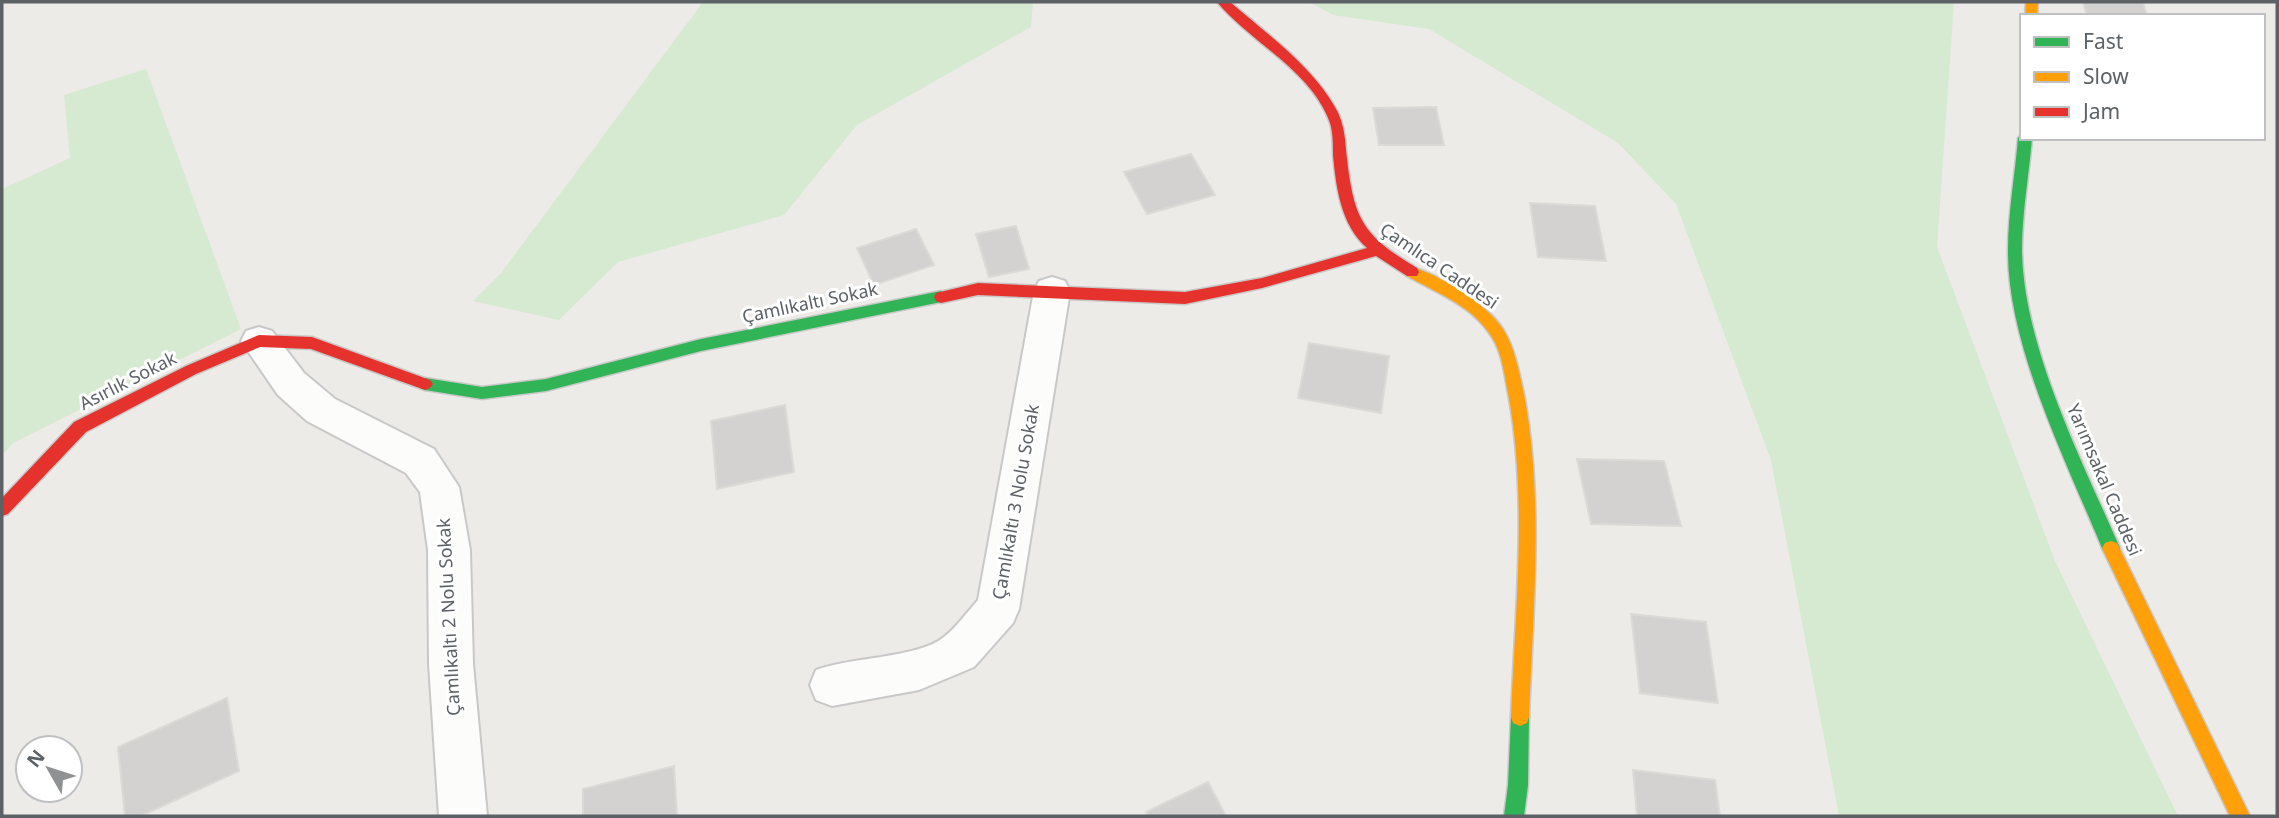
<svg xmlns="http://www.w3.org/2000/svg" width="2279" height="818" font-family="'Noto Sans',sans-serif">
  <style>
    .green { fill: #d5ead1 }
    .building { fill: #d4d2d0; stroke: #dcdad6; stroke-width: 2 }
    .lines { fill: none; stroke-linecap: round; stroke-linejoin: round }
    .street-casing { stroke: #c8c8c8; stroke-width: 4 }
    .fast-casing { stroke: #c9c9c9; stroke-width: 3 }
    .slow-casing { stroke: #c9c9c9; stroke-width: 3 }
    .jam-casing { stroke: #c9c9c9; stroke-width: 3 }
    .street { fill: #fcfcfb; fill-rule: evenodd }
    .fast { fill: #30b455; fill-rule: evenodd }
    .slow { fill: #ff9f0a; fill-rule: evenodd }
    .jam { fill: #e5322d; fill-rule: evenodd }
    .labels { text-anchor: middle; stroke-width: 6; stroke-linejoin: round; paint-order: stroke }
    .street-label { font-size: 18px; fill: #5c6166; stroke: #fff }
  </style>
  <rect width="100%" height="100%" fill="#edebe7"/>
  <g class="green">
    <polygon points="703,2 1033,2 1031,27 857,125 784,215 618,262 559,320 473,301 501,273"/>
    <polygon points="1309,2 1954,2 1937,247 2055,561 2178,816 1839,816 1771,460 1676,204 1618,143 1429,29 1333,15"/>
    <polygon points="146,69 241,329 13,443 2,455 2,189 70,158 64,95"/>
  </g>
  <g class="building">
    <polygon points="2083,2 2143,2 2147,16 2087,16"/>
    <polygon points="1436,107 1444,145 1379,145 1373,108"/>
    <polygon points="1191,154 1215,195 1147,214 1124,172"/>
    <polygon points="1530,203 1595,206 1606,261 1538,257"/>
    <polygon points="1016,226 1029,269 989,277 976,234"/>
    <polygon points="916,229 934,265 874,285 857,248"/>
    <polygon points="1309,343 1389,356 1381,413 1298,398"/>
    <polygon points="785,405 794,472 717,489 711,421"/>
    <polygon points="1577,459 1664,461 1681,526 1591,524"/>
    <polygon points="1631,614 1706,622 1718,703 1640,693"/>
    <polygon points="227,698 239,771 141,816 125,816 118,747"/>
    <polygon points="674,766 677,816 583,816 583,789"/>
    <polygon points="1633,770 1715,780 1720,816 1637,816"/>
    <polygon points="1208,782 1226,816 1148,816 1146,812"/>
  </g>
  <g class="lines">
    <defs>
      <g id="street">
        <path d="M1052 277 1065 281 1070 291 1019 609 1013 623 974 667 919 690 832 706 816 700 810 685 816 670C850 657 919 658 944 637 957 627 967 612 978 600L1034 291 1039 281Z"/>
        <polygon points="259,327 272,331 304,373 335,399 434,449 459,487 470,550 473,664 487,816 439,816 429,664 428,550 420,492 406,473 307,421 278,395 241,341 246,331"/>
      </g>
      <g id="fast">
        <path d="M2022 134V138H2032C2029 175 2022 213 2022 250 2023 346 2082 461 2120 548L2117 553 2111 555 2105 553 2102 548C2066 461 2007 344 2008 250 2008 213 2015 175 2018 138Z"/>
        <polygon points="941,291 948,297 946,301 701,351 546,391 482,399 425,390 420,388 417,384 420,380 425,378 482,387 546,379 701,339"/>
        <polygon points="1520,708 1527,711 1529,717 1528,785 1524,816 1504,816 1508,785 1511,717 1513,711"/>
      </g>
      <g id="slow">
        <polygon points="2026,2 2038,2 2037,16 2025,16"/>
        <path d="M1412 267C1440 275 1487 304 1503 329 1515 348 1519 372 1524 394 1544 501 1533 609 1529 717L1527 723 1520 726 1513 723 1511 717C1515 609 1528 500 1508 393 1504 373 1502 350 1489 333 1470 305 1435 292 1407 276L1405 272 1407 268Z"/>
        <polygon points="2111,541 2117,543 2250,816 2230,816 2102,548 2105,543"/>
      </g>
      <g id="jam">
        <path d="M1217 2H1230C1266 33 1311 65 1335 107 1345 124 1345 140 1347 159 1354 221 1364 236 1417 268L1419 272 1417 276H1407L1376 256 1262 288 1185 304 978 295 941 303 936 301 934 297 936 293 978 283 1185 292 1262 278 1367 248C1341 225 1336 188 1333 155 1333 144 1333 133 1330 123 1311 70 1251 43 1217 2Z"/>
        <polygon points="259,335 312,337 430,380 433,384 430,388 425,390 311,349 260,347 196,374 86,432 8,514 2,516 2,498 74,422 186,366"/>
      </g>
    </defs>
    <use href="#street" class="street-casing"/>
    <use href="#fast" class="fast-casing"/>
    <use href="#slow" class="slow-casing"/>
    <use href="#jam" class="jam-casing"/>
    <use href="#street" class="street"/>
    <use href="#fast" class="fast"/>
    <use href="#slow" class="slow"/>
    <use href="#jam" class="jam"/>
  </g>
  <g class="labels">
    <g class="street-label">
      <text transform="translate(1439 266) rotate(34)" y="6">Çamlıca Caddesi</text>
      <text transform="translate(810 303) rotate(-12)" y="6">Çamlıkaltı Sokak</text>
      <text transform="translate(128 381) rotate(-27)" y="6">Asırlık Sokak</text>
      <text transform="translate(2104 480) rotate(67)" y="6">Yarımsakal Caddesi</text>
      <text transform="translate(1016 502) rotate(-80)" y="6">Çamlıkaltı 3 Nolu Sokak</text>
      <text transform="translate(449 617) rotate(-93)" y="6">Çamlıkaltı 2 Nolu Sokak</text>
    </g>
  </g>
  <rect width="2279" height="818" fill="none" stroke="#5c6166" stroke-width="7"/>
  <rect x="2020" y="14" width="245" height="126" fill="#ffffff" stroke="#bec0c2" stroke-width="2"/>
  <rect x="2034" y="37" width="35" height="10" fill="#30b455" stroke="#bec0c2" stroke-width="2"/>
  <text x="2083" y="49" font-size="21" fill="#5c6166">Fast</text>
  <rect x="2034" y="72" width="35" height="10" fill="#ff9f0a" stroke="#bec0c2" stroke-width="2"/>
  <text x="2083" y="84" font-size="21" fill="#5c6166">Slow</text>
  <rect x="2034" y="107" width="35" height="10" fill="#e5322d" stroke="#bec0c2" stroke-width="2"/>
  <text x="2083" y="119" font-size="21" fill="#5c6166">Jam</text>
  <g transform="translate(49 769) rotate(309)"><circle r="33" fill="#ffffff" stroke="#bec0c2" stroke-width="2"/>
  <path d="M0-5L12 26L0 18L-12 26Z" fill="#8f9193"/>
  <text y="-10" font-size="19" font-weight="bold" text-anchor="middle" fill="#5c6166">N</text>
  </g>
</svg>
